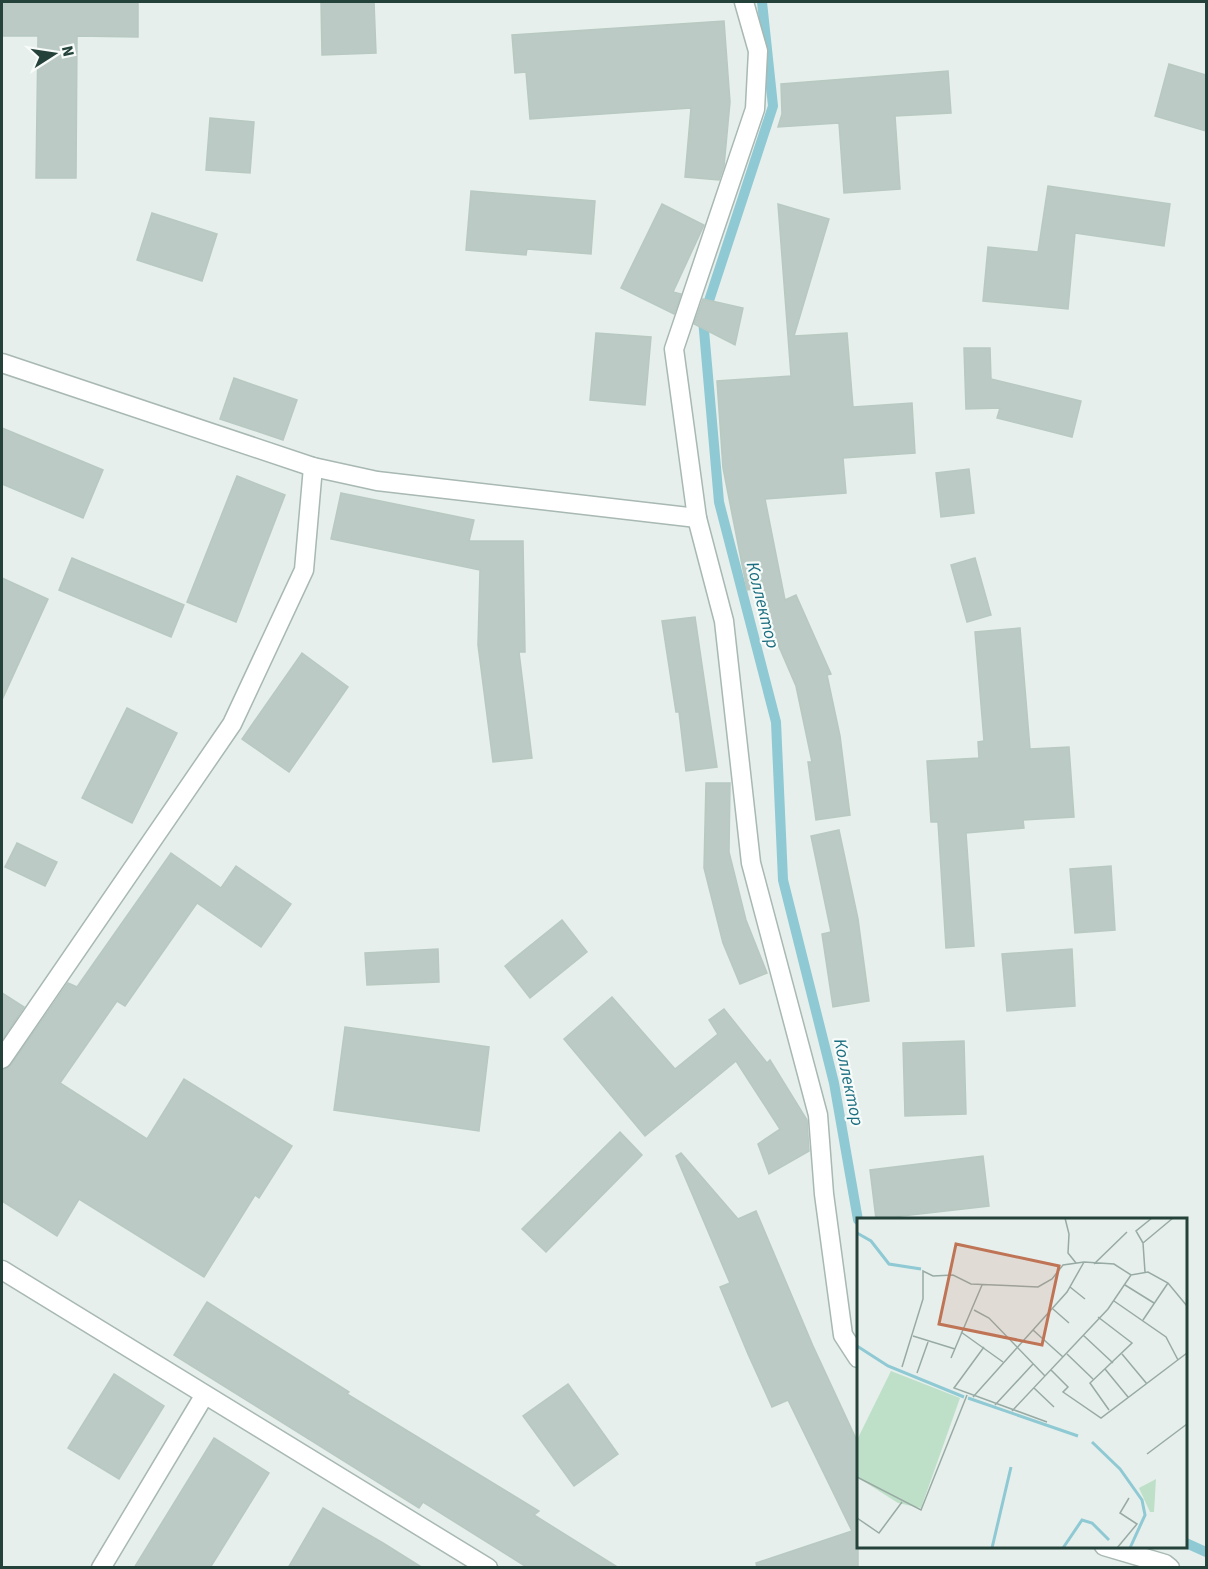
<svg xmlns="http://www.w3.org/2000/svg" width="1208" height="1569" font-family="'Source Sans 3',sans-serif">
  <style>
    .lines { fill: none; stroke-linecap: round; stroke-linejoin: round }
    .stream { stroke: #8ec9d4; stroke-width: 10 }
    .building { fill: #bbcac4; stroke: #b8c9c2; stroke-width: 1.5 }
    .street-casing { stroke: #a8b8b2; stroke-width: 21 }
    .street { stroke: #fff; stroke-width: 18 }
    .labels { text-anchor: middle; stroke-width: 4.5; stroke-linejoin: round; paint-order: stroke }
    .water-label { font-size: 18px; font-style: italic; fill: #1c6f80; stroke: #f7fbf9 }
    .inset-river { fill: none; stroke: #8ec9d4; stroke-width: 3 }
    .inset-road { fill: none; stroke: #98aaa4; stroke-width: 1.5 }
    .view { fill: #c07456; fill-opacity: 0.15; stroke: #c07456; stroke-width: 3 }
    .inset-edge { fill: none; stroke: #24423a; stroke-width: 3 }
  </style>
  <rect width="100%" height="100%" fill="#e6efeb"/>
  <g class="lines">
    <g class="stream">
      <polyline points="762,2 773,106 703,319 719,502 776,722 783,880 834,1083 858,1220"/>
      <polyline points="1186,1543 1206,1552"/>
    </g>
  </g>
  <g class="building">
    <polygon points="2,2 138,2 138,37 77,36 76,178 36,178 38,36 2,36"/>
    <polygon points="321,2 374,2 376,53 322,55"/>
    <polygon points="724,21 730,102 724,166 719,180 685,177 691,108 530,119 526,72 515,73 512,35"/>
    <polygon points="1169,64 1206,75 1206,131 1155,116"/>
    <polygon points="948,71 951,113 895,116 900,189 844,193 839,123 778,127 782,114 781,84"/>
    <polygon points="210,118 254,122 250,173 206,170"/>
    <polygon points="1048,186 1170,204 1164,246 1075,233 1068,309 983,301 988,247 1038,252"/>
    <polygon points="471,191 595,201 591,254 527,249 526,255 466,250"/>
    <polygon points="662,204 704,225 673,292 681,294 674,314 621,288"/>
    <polygon points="778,204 829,219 794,336 847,333 853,407 912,403 915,453 843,458 846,493 765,499 785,600 796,595 831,674 827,675 840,736 850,815 816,820 808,762 812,762 796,686 754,589 747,590 723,468 717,381 791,376"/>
    <polygon points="152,213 217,234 202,281 137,260"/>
    <polygon points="703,299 743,308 735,345 694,324"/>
    <polygon points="596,333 651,337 645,405 590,400"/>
    <polygon points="964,348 990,348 991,379 1081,401 1072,437 997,418 1000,408 966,409"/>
    <polygon points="234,378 297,400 283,440 220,419"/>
    <polygon points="2,428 103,470 83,518 2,484"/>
    <polygon points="969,469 974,513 941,517 936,473"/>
    <polygon points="237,476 285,495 236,622 187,602"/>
    <polygon points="341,493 474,520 469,541 523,541 525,652 519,652 532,758 493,762 478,645 480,570 331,539"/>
    <polygon points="72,558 184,605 171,637 59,590"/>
    <polygon points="975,558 991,615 967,622 951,565"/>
    <polygon points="2,578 48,599 2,700"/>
    <polygon points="695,617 717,767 686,771 679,712 676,712 662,621"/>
    <polygon points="1020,628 1030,749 1069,747 1074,817 1023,820 1024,828 966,833 974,946 946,948 938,822 931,822 927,761 979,758 978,742 984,741 975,632"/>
    <polygon points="302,653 348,687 289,772 242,739"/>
    <polygon points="127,708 177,733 132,823 82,798"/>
    <polygon points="706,783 730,783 729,852 746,920 767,973 740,984 723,943 704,868"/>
    <polygon points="839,830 858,919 869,1001 833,1007 822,934 831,932 811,836"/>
    <polygon points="17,843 57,862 45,886 5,867"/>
    <polygon points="171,853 221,888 236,866 291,904 261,947 197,903 125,1006 117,1001 60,1083 147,1139 184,1079 292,1146 259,1198 255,1195 204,1277 79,1199 57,1236 2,1201 2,1070 11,1065 68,983 77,987"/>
    <polygon points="1111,866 1115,930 1075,933 1070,869"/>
    <polygon points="562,920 587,952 530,998 505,966"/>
    <polygon points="438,949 439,982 367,985 365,953"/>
    <polygon points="1072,949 1075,1006 1007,1011 1002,954"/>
    <polygon points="2,993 24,1007 2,1040"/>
    <polygon points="612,997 675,1069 718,1034 709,1020 724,1009 767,1063 770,1060 807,1120 809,1151 769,1174 758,1144 780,1129 736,1061 645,1136 564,1039"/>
    <polygon points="345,1027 489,1047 479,1131 334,1110"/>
    <polygon points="964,1041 966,1114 905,1116 903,1043"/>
    <polygon points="620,1132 642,1155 546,1252 522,1229"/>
    <polygon points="681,1153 738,1219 756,1211 813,1346 858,1443 858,1568 757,1568 756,1563 852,1531 788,1400 772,1407 748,1354 720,1287 730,1283 676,1156"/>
    <polygon points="983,1156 989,1206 876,1219 870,1170"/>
    <polygon points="207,1302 349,1392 347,1394 539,1511 534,1515 619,1568 528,1568 423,1502 419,1508 174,1355"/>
    <polygon points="114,1374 164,1406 119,1479 68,1448"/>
    <polygon points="568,1384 618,1454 574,1486 523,1416"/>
    <polygon points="214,1438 269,1473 210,1568 134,1568"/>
    <polygon points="323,1508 383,1543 423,1568 288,1568"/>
  </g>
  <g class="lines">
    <defs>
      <g id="street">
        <polyline points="744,2 758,51 755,109 674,349 697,518 724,621 751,863 818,1115 824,1194 843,1335 858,1358"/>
        <polyline points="2,363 313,467 377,481 697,518"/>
        <polyline points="2,1059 232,724 304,570 313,467"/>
        <polyline points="2,1270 488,1568"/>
        <polyline points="1104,1546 1165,1564 1170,1568"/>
        <polyline points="101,1568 204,1396"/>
      </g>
    </defs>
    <use href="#street" class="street-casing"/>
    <use href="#street" class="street"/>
  </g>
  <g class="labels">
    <g class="water-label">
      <text transform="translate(763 605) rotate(76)" y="6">Коллектор</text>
      <text transform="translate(849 1082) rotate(78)" y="6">Коллектор</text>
    </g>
  </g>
  <g transform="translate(857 1218)">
    <rect width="330" height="330" fill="#e6efeb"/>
    <path d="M34 153 103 180 64 290 41 285 0 259V222Z" fill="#bfe0c8"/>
    <path d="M299 261 297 294H293L282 270Z" fill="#bfe0c8"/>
    <path class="inset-river" d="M0 15 14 23 32 46 64 51M0 128 31 148 107 179M111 180 221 218M235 224 263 251 285 282 288 297 273 330M135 330 154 249M206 330 225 302 235 305 252 322"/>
    <path class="inset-road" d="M208 0 212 16 211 35 219 45M286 25 279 13 295 0M237 46 270 14M288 54 286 25 316 0M268 67 297 85M213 69 228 81M257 83 309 119 321 142M196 91 212 105M117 92 132 100 188 158M241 99 275 125 233 165 252 192M286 102 311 65M176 112 206 139M104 114 146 144M226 117 256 145M56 118 98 131M127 129 97 170 190 204M210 136 236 161M265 136 290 166M94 140 125 67M45 149 66 81V53L76 58 96 57 114 66 181 69 195 61 206 47 227 44 257 46 274 57 291 54 311 65 330 88M248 151 271 179M194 152 211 169 206 174 244 200 330 135M60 155 71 124M177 170 197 189M116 179 210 74 227 44M138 187 176 146M155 193 251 91 274 57M290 236 330 206M0 259 64 292 110 177M0 300 22 315 45 284M260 330 280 306 263 295 272 280"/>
    <path class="view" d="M99 26 202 48 185 127 82 106Z"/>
    <rect width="330" height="330" class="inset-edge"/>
  </g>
  <rect width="1208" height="1569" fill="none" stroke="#24423a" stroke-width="6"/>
  <g transform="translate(54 54) rotate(78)" stroke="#f7fbf9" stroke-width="4.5" paint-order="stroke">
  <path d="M0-4.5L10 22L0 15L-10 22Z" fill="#24423a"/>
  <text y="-9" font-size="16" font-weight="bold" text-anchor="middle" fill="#24423a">N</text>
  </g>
</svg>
